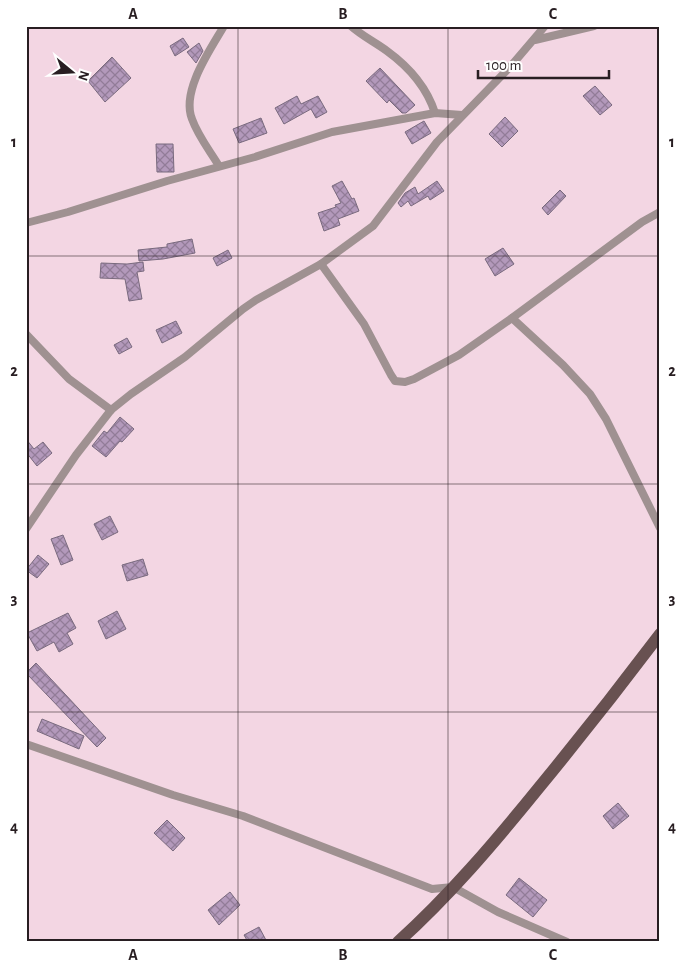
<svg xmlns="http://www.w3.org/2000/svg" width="686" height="968" font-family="'Alegreya Sans',sans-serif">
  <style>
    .building { fill: url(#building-cross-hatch); stroke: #796a7e }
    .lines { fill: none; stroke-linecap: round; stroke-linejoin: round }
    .minor { stroke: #9f9191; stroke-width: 8 }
    .primary { stroke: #685151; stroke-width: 12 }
    .grid { fill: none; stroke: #281e22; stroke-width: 1; stroke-opacity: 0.55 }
    .neatline { fill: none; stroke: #281e22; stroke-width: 2 }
    .grid-label { font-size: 16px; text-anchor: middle; font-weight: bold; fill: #281e22 }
  </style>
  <defs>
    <pattern id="building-cross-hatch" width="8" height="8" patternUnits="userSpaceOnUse" patternTransform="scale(1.25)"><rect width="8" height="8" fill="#b399bb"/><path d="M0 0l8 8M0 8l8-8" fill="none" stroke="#927c98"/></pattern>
  </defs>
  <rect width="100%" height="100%" fill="#f3d6e3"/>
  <g class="building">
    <polygon points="183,38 189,47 175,56 170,46"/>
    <polygon points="199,43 203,51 196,63 187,52"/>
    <polygon points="112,57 131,78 105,102 88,81"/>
    <polygon points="380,68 415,105 406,113 402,113 389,100 387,103 366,81"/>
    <polygon points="595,86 612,105 600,115 583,96"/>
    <polygon points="297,96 301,104 318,96 327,112 316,118 311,109 284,124 275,108"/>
    <polygon points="505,117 518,131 502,147 489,134"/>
    <polygon points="261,118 267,133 239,143 233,129"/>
    <polygon points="424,121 431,133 412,144 405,132"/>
    <polygon points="156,144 173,144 174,172 157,172"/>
    <polygon points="342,181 352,199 354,198 359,211 338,219 340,225 324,231 318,213 336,207 335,205 341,203 332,186"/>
    <polygon points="437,181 444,191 430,200 428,196 411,206 408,201 401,207 398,203 405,193 415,187 418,194"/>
    <polygon points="560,190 566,196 548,215 542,208"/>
    <polygon points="192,239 195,253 163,259 139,261 138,250 167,247 167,244"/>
    <polygon points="503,248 514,264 495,276 485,259"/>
    <polygon points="228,250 232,258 217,266 213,258"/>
    <polygon points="143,262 144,271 137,272 142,299 129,301 125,279 100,278 101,263 127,264"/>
    <polygon points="176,321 182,333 162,343 156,330"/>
    <polygon points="127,338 132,347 119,354 114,345"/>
    <polygon points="120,417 134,429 122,442 120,441 106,457 92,446 104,431 107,433"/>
    <polygon points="26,439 34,449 43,442 52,453 37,466 26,452"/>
    <polygon points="110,516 118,532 102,540 94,524"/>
    <polygon points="63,535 73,560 61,565 51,539"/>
    <polygon points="38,555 49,564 37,578 26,570"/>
    <polygon points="143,559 148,575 127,581 122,565"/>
    <polygon points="117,611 126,629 106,639 98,621"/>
    <polygon points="68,613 76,628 67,633 73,644 59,652 54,642 37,651 27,633"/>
    <polygon points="36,663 106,738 97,747 26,673"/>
    <polygon points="42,719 84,736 79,749 37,731"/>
    <polygon points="618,803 629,816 613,829 603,816"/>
    <polygon points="167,820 185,838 173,851 154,833"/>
    <polygon points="519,878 547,900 533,917 506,895"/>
    <polygon points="230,892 240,905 219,925 208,910"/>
    <polygon points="259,927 267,942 248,942 244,935"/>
  </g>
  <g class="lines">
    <g class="minor">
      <path d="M351 26C362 36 375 42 387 51 409 67 427 88 435 113"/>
      <polyline points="535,40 594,26"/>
      <path d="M219 166C210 151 198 136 192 119 181 91 210 50 224 26"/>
      <polyline points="26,223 68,212 167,181 255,157 332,132 435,113 462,115"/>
      <polyline points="321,264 364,324 391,375 395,381 405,382 414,379 459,355 512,318 642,222 660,212"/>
      <polyline points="512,318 563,365 590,394 606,419 660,528"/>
      <polyline points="26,334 69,379 111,410"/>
      <polyline points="26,529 76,455 111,410 131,394 185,357 243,309 256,300 321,264 373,226 437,142 511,66 545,26"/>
      <polyline points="26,744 173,795 243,816 432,889 453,887 498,912 567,942"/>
    </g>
    <path class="primary" d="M398 942C449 896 494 843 537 790 579 739 620 687 660 634"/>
  </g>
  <path class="grid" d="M238 26V942M448 26V942M26 256H660M26 484H660M26 712H660"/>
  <rect width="686" height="968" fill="none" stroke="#ffffff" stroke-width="55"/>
  <g transform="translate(72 72) rotate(108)" stroke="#ffffff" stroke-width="4" paint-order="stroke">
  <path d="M0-4L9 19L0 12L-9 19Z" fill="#281e22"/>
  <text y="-8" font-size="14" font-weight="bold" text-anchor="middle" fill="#281e22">N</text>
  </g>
  <path d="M478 70v8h131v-8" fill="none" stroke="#281e22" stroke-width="2.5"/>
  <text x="486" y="70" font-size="15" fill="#281e22" stroke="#ffffff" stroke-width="4" paint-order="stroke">100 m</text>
  <rect x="28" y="28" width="630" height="912" class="neatline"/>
  <g class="grid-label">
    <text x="133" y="19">A</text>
    <text x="343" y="19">B</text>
    <text x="553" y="19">C</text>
    <text x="14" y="147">1</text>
    <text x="672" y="147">1</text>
    <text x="14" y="376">2</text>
    <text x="672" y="376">2</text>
    <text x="14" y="604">3</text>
    <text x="672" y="604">3</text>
    <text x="14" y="832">4</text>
    <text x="672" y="832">4</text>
    <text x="133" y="960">A</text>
    <text x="343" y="960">B</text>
    <text x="553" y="960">C</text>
  </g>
</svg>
